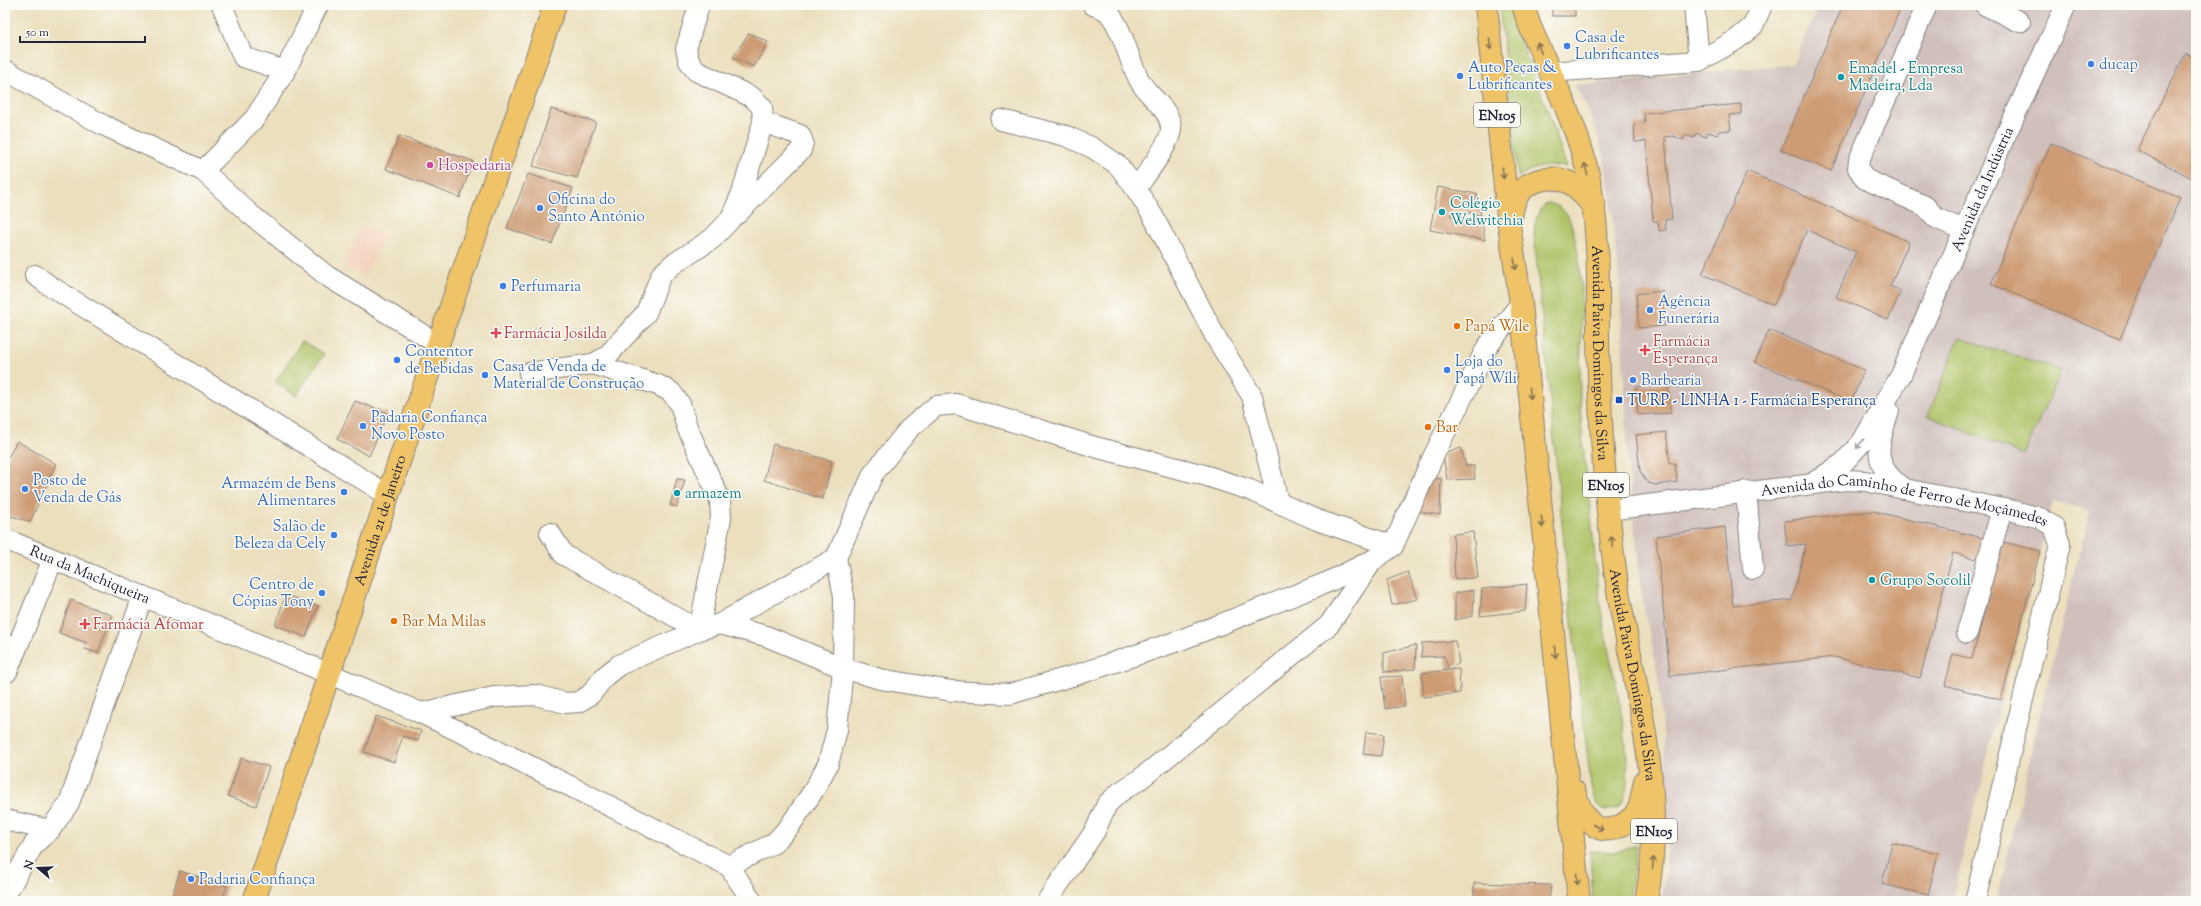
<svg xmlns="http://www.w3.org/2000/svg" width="2201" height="906" font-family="'Sorts Mill Goudy',serif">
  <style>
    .built { fill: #f4d3c0 }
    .industrial { fill: #d0c0bc }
    .green { fill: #afc367; stroke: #687251 }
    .building { fill: #cd9c74 }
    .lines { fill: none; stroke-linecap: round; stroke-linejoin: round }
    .minor-casing { stroke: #86807c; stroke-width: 22 }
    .major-casing { stroke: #86807c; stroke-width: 24 }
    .minor { stroke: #fff; stroke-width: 20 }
    .major { stroke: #efc469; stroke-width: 22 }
    .oneway { stroke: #887352 }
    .oneway2 { stroke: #9c9ca7 }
    .shop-dot { fill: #3f7fe0; stroke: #fdfcf7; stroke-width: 1.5 }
    .culture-dot { fill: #0f9aa8; stroke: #fdfcf7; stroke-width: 1.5 }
    .hotel-dot { fill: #d1479c; stroke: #fdfcf7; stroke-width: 1.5 }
    .food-dot { fill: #e8710a; stroke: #fdfcf7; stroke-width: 1.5 }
    .health-dot { fill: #e0444e; stroke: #fdfcf7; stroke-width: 1.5 }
    .transit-dot { fill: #1a4fb4; stroke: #fdfcf7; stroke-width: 1.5 }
    .labels { text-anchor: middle; stroke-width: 3; stroke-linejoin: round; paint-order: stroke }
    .shield { fill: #fdfcf7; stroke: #646373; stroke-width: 1 }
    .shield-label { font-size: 14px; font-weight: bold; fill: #22223b }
    .shop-label { font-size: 15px; fill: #366cbe; stroke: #fdfcf7; text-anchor: start }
    .culture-label { font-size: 15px; fill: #0d838f; stroke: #fdfcf7; text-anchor: start }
    .hotel-label { font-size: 15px; fill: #b23c85; stroke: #fdfcf7; text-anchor: start }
    .street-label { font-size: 15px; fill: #22223b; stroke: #fdfcf7 }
    .food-label { font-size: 15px; fill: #c56008; stroke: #fdfcf7; text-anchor: start }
    .health-label { font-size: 15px; fill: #be3a42; stroke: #fdfcf7; text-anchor: start }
    .transit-label { font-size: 15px; fill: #164399; stroke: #fdfcf7; text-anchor: start }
  </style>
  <rect width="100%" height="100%" fill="#fdfcf7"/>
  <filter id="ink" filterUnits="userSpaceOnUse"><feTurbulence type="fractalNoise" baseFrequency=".025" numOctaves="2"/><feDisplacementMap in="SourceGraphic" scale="8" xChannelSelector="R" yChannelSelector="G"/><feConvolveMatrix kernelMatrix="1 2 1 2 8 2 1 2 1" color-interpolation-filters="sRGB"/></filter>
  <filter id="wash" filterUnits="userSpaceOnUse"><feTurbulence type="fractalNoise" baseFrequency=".012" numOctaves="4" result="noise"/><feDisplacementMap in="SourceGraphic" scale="16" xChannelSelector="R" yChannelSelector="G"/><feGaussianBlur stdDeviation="0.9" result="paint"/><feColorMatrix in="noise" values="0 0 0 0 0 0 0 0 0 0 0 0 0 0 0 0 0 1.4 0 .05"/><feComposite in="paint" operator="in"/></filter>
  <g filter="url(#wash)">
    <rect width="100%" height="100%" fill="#ebdfbd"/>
    <polygon class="built" points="362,225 385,235 364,276 342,266"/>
    <polygon class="industrial" points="1819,5 2196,5 2196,901 1997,901 2053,658 2090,512 2053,501 2001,700 1952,901 1660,901 1667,868 1668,791 1658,675 1643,603 1628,466 1620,286 1612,213 1603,152 1590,114 1575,85 1793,64"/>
    <g class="green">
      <path d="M1499 5H1508C1525 60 1551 111 1566 167 1547 165 1534 166 1518 177Z"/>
      <path d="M1548 203C1562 206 1568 213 1572 227 1588 280 1579 345 1580 401 1582 450 1590 499 1594 547 1597 577 1600 605 1605 634 1610 660 1646 797 1615 809 1611 810 1606 811 1602 809 1594 804 1593 794 1591 786L1571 614 1534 235C1535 223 1536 210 1548 203Z"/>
      <polygon points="1959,338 2061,370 2024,455 1928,416"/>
      <polygon points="302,341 324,354 296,396 275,382"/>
      <polygon points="1637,845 1629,901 1593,901 1590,851 1614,852"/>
    </g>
    <g id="blocks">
      <g class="building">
        <rect x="1552" y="5" width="23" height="11"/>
        <polygon points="1843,5 1902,5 1831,171 1781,150"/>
        <polygon points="749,33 768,42 754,67 733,57"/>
        <polygon points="2186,53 2196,59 2196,169 2192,178 2137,150"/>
        <polygon points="1741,104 1741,114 1729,115 1731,130 1719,131 1717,135 1708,132 1706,137 1696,133 1694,138 1685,135 1683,140 1673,136 1665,137 1672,219 1665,220 1666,230 1659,231 1658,221 1653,221 1646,141 1635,142 1634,124 1645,123 1644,113"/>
        <polygon points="551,109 596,122 577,178 533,166"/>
        <polygon points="399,136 473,161 460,198 386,169"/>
        <polygon points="2051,143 2180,198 2120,339 1991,284"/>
        <polygon points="1747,171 1909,242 1890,286 1901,291 1888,320 1836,297 1856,252 1807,230 1774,305 1702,274"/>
        <polygon points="528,174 573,188 552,244 507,228"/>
        <polygon points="1438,187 1477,194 1481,215 1452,210 1451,216 1482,222 1485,240 1430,230"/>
        <polygon points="1662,291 1665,326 1639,328 1636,294"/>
        <polygon points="1769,330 1864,370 1851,402 1755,362"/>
        <polygon points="1668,384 1671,413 1638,415 1636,387"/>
        <polygon points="355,401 388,413 369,456 337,439"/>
        <polygon points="1666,432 1670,463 1675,463 1677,482 1656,485 1648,483 1640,471 1636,435"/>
        <polygon points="17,441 56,464 30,522 5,514 5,463"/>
        <polygon points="773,444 832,461 823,499 764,480"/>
        <polygon points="1461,448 1466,466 1474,466 1475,479 1447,480 1443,454"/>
        <polygon points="1427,477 1441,479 1440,515 1415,511"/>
        <polygon points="677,479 685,480 677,507 670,505"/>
        <polygon points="1873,511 1987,539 1981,560 1953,553 1920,678 1834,657 1670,676 1656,536 1725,527 1733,606 1792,600 1806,544 1787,546 1784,521"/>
        <polygon points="1473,532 1478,578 1455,579 1453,534"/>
        <polygon points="2003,542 2040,551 2001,700 1945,685 1953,654 1972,659"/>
        <polygon points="1408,572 1418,599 1392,605 1387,580"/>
        <polygon points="1527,584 1525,611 1480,616 1482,589"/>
        <polygon points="1474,590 1473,616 1455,620 1455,593"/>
        <polygon points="286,595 318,606 306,637 275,625"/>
        <polygon points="71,600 112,615 98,653 85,649 87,643 59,633"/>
        <polygon points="1455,641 1459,663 1449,670 1444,656 1421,657 1422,643"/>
        <polygon points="1416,645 1415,669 1384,672 1384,653"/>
        <polygon points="1459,669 1460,693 1423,697 1422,673"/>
        <polygon points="1402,676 1405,706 1385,709 1381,677"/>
        <polygon points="376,716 421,731 418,741 403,736 394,762 364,752"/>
        <polygon points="1366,732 1384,734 1381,756 1363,754"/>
        <polygon points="241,758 269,767 256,806 228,796"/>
        <polygon points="1892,843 1938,853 1928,895 1882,884"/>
        <polygon points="180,871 227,886 222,901 170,901"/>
        <polygon points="1474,883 1551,885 1549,900 1474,901"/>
      </g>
    </g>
  </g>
  <g filter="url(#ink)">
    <use href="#blocks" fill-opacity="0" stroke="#86807c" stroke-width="1"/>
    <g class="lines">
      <defs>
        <g id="minor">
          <polyline points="222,5 243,57 285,71"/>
          <path d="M1093 5C1098 7 1105 9 1109 13 1125 33 1128 61 1141 83 1150 98 1170 109 1171 128 1172 142 1144 177 1136 189"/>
          <polyline points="1694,5 1699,61"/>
          <polyline points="1927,5 1859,160 1858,168 1865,179 1925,206 1936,218 1963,230"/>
          <polyline points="1985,5 2020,22"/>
          <polyline points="5,70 103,125 203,171 250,214 327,276 438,344"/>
          <polyline points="1549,72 1699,61 1736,40 1753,26 1762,5"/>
          <polyline points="1001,120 1066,136 1093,148 1118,165 1136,189 1153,216 1216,338 1252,396 1278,501"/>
          <polyline points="203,171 255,118 285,71 318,5"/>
          <polyline points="737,214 801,150 803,142 800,135 763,122"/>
          <polyline points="35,275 50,286 388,495"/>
          <polyline points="529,373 593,364 606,357 646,313 661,275 672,265 712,239 730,220 742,193 763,122 762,107 752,97 696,71 689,61 686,49 699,5"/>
          <path d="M1889 411C1878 447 1870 464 1904 489"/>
          <path id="s1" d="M1816 481 1843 463 1862 442 1901 375 2002 143 2066 5"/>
          <polyline points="1746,491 1753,569"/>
          <path id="s2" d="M1608 510 1845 480 1865 481 2014 511 2040 518 2054 527 2060 544 1975 901"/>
          <polyline points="550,533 564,555 699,630 721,518 720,500 687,427 680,404 671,392 658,385 593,364"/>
          <path id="s3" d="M5 539 330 674 421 713 518 760 729 866 752 901"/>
          <polyline points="720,624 836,558 873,474 909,429 936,406 956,404 1095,447 1204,475 1250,490 1317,520 1393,546"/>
          <polyline points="1967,633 2002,509"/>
          <polyline points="7,672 53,559"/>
          <polyline points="421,713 494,697 536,695 565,703 579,702 591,694 605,676 619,665 699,630 720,624 766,636 843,668 880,679 952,691 1010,694 1079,674 1178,641 1328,582 1373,560 1393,546 1433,457 1487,347 1521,303"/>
          <polyline points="5,820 50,830"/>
          <polyline points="729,866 774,843 789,827 814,790 828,764 837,730 843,668 844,596 836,558"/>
          <polyline points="5,896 34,844 50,830 69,803 143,596"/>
          <polyline points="1047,901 1095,831 1107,804 1120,792 1139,780 1329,625 1373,560"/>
        </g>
        <g id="major">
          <polyline points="1486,5 1509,225 1521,303 1579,901"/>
          <path id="s4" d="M1523 5 1529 24C1549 72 1575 119 1587 170 1600 225 1598 283 1598 340 1599 397 1602 453 1608 510 1612 544 1615 579 1622 613 1640 710 1666 802 1646 901"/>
          <path d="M1510 220C1512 213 1513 202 1517 196 1528 179 1552 174 1570 183 1579 187 1587 200 1594 207"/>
          <path d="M1574 791C1581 814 1594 840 1622 825 1629 821 1636 815 1639 808 1642 800 1643 789 1645 781"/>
          <path id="s5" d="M254 901 438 344 555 5"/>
        </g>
      </defs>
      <use href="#minor" class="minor-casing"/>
      <use href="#major" class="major-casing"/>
      <use href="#minor" class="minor"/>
      <use href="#major" class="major"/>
    </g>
    <defs><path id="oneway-shaft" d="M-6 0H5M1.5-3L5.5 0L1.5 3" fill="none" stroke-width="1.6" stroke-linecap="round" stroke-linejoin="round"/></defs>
    <g class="oneway">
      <use href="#oneway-shaft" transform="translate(1490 44) rotate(84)"/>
      <use href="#oneway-shaft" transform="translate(1539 48) rotate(-113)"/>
      <use href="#oneway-shaft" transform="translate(1586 169) rotate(-104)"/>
      <use href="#oneway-shaft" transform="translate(1503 173) rotate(84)"/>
      <use href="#oneway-shaft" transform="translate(1515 264) rotate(81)"/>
      <use href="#oneway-shaft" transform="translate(1530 393) rotate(84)"/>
      <use href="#oneway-shaft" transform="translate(1542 522) rotate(84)"/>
      <use href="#oneway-shaft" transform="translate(1612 542) rotate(-97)"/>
      <use href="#oneway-shaft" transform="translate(1555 652) rotate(84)"/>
      <use href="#oneway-shaft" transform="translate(1598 827) rotate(25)"/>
      <use href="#oneway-shaft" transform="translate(1653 863) rotate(-85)"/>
      <use href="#oneway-shaft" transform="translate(1577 879) rotate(85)"/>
    </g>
    <use class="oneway2" href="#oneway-shaft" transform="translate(1860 444) rotate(129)"/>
  </g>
  <g class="shop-dot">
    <circle cx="1567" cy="46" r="4"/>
    <circle cx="2091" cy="64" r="4"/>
    <circle cx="1460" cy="76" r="4"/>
    <circle cx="540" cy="208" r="4"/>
    <circle cx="503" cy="286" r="4"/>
    <circle cx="1650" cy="310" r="4"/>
    <circle cx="397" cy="360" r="4"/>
    <circle cx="1447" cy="370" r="4"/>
    <circle cx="485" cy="375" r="4"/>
    <circle cx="1633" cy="380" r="4"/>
    <circle cx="363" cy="426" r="4"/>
    <circle cx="25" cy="489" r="4"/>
    <circle cx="344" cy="492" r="4"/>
    <circle cx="334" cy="535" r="4"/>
    <circle cx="322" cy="593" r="4"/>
    <circle cx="191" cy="879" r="4"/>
  </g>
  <g class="culture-dot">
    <circle cx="1841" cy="77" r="4"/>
    <circle cx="1442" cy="212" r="4"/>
    <circle cx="677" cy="493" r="4"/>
    <circle cx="1872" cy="580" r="4"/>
  </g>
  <circle class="hotel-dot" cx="430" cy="165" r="4"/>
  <g class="food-dot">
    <circle cx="1457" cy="326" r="4"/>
    <circle cx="1428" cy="427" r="4"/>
    <circle cx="394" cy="621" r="4"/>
  </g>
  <g class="health-dot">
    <path d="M494 327h4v4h4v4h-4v4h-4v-4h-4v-4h4z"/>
    <path d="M1643 344h4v4h4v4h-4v4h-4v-4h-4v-4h4z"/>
    <path d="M83 618h4v4h4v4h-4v4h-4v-4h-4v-4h4z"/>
  </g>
  <rect class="transit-dot" x="1615" y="396" width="8" height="8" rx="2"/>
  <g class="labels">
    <g class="shield">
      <rect x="1474" y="103" width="46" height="24" rx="3"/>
      <rect x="1583" y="473" width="46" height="24" rx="3"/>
      <rect x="1631" y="819" width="46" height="24" rx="3"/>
    </g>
    <g class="shield-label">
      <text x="1497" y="120">EN105</text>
      <text x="1606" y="490">EN105</text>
      <text x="1654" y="836">EN105</text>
    </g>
    <g class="shop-label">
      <text x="1575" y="42">Casa de<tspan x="1575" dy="17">Lubrificantes</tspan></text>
      <text x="2099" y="69">ducap</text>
      <text x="1468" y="72">Auto Peças &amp;<tspan x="1468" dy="17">Lubrificantes</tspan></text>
      <text x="548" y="204">Oficina do<tspan x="548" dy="17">Santo António</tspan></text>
      <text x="511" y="291">Perfumaria</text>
      <text x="1658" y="306">Agência<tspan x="1658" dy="17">Funerária</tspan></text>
      <text x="405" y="356">Contentor<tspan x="405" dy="17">de Bebidas</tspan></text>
      <text x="1455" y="366">Loja do<tspan x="1455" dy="17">Papá Wíli</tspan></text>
      <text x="493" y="371">Casa de Venda de<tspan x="493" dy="17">Material de Construção</tspan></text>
      <text x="1641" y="385">Barbearia</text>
      <text x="371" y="422">Padaria Confiança<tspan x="371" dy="17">Novo Posto</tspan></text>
      <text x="33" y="485">Posto de<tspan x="33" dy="17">Venda de Gás</tspan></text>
      <text x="336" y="488" text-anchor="end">Armazém de Bens<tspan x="336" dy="17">Alimentares</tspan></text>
      <text x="326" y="531" text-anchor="end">Salão de<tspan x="326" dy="17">Beleza da Cely</tspan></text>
      <text x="314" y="589" text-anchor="end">Centro de<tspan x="314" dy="17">Cópias Tony</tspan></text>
      <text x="199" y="884">Padaria Confiança</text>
    </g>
    <g class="culture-label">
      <text x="1849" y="73">Emadel - Empresa<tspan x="1849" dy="17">Madeira, Lda</tspan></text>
      <text x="1450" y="208">Colégio<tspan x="1450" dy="17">Welwitchia</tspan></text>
      <text x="685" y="498">armazem</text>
      <text x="1880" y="585">Grupo Socolil</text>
    </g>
    <g class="hotel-label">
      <text x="438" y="170">Hospedaria</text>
    </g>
    <g class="street-label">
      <text dy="5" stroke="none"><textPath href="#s1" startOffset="341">Avenida da Indústria</textPath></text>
      <text dy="5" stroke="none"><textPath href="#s4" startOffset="361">Avenida Paiva Domingos da Silva</textPath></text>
      <text dy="5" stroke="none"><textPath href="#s2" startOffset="300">Avenida do Caminho de Ferro de Moçâmedes</textPath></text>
      <text dy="5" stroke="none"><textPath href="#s5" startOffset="401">Avenida 21 de Janeiro</textPath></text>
      <text dy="5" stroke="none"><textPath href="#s3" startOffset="92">Rua da Machiqueira</textPath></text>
      <text dy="5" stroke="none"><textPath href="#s4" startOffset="685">Avenida Paiva Domingos da Silva</textPath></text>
    </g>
    <g class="food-label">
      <text x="1465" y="331">Papá Wile</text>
      <text x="1436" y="432">Bar</text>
      <text x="402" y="626">Bar Ma Milas</text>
    </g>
    <g class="health-label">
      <text x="504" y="338">Farmácia Josilda</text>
      <text x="1653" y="346">Farmácia<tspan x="1653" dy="17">Esperança</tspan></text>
      <text x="93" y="629">Farmácia Afomar</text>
    </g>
    <g class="transit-label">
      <text x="1627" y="405">TURP - LINHA 1 - Farmácia Esperança</text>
    </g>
  </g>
  <rect width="2201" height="906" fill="none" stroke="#fdfcf7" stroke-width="20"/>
  <g transform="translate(38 868) rotate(289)" stroke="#fdfcf7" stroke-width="3" paint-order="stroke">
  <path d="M0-3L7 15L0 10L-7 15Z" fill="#22223b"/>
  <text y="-6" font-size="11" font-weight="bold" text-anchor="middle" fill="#22223b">N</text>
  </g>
  <path d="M20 36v6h125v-6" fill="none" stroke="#22223b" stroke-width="2"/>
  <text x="26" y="36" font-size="12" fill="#22223b" stroke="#fdfcf7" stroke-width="3" paint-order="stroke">50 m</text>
</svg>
